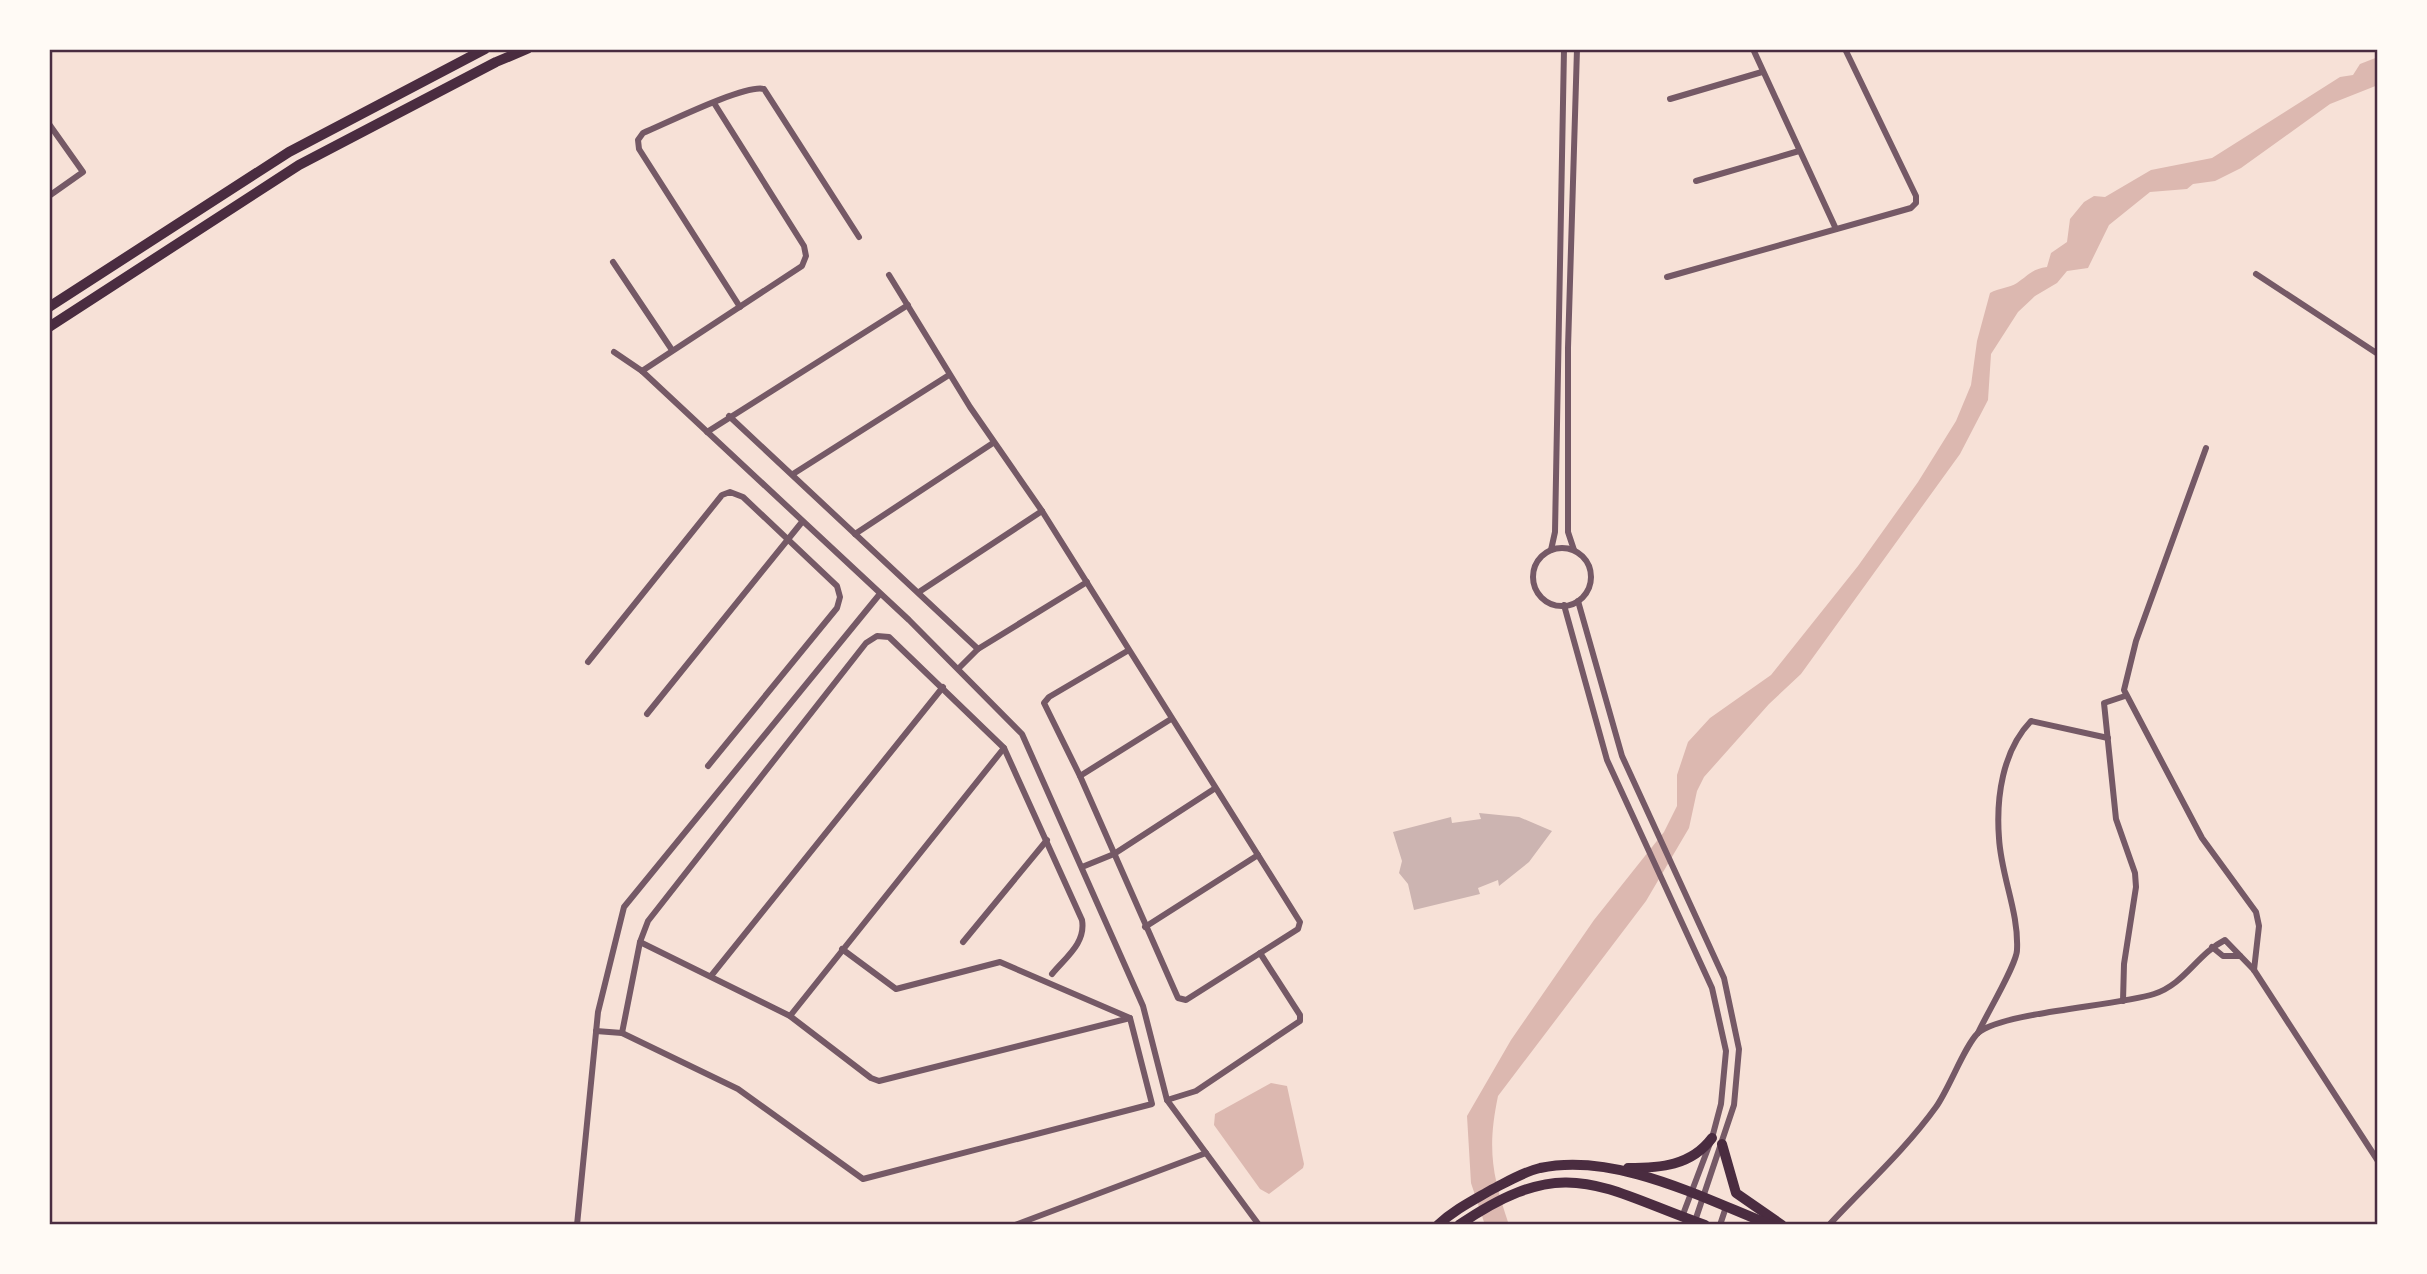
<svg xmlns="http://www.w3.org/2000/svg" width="2427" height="1274" font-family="Manrope,sans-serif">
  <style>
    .water { fill: #dcb8b0 }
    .building { fill: #ccb4b1 }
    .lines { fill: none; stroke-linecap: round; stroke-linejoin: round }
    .minor { stroke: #755966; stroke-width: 6 }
    .primary { stroke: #4a2c40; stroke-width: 10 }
    .motorway { stroke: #4a2c40; stroke-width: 10 }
    .neatline { fill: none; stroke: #4a2c40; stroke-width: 2.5 }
  </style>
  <rect width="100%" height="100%" fill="#f7e1d7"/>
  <g class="water">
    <path d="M2378 57V85L2330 104 2241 168 2215 181 2193 184 2187 189 2150 192 2109 225 2088 268 2067 271 2057 283 2035 296 2018 312 1991 354 1988 400 1960 454 1801 674 1769 704 1704 777 1697 791 1689 828 1646 901 1498 1096C1487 1149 1492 1175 1509 1225H1485L1471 1183 1467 1116 1511 1040 1594 920 1664 832 1677 806V775L1688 742 1710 718 1771 675 1858 566 1918 482 1956 421 1971 385 1977 341 1990 293C1999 288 2009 288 2017 283 2029 275 2032 269 2047 267L2051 253 2067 242 2070 219 2084 202 2094 196 2105 197 2151 170 2212 158 2340 77 2353 75 2360 64Z"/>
    <polygon points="1271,1083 1287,1086 1304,1164 1303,1168 1269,1194 1260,1189 1214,1125 1215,1114"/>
  </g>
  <polygon class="building" points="1479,813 1519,817 1552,831 1529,862 1499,886 1498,880 1478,888 1480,894 1414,910 1408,884 1399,873 1402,861 1393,832 1451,817 1452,823 1481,819"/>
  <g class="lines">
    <g class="minor">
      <polyline points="1753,49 1836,229"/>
      <polyline points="1670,99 1762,72"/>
      <polyline points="49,124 83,172 49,196"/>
      <polyline points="1696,181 1799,151"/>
      <polyline points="613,262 672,350"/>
      <polyline points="2256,274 2378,354"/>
      <polyline points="889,275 970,407 1042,511 1300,922 1298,929 1186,1000 1178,998 1080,776 1044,703 1049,697 1129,650"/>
      <polyline points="1667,277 1911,208 1916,203 1916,196 1845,49"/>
      <path d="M740 307 639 149 638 140 643 133C665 124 745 84 764 89L859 237"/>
      <polyline points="614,352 642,371 909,620 1022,734 1143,1006 1167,1100 1259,1225"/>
      <polyline points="642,371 802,266 806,256 804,246 714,103"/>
      <polyline points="729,416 978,649"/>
      <polyline points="707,432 908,305"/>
      <polyline points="2206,448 2136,641 2124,690 2202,838 2256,912 2259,926 2254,970"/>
      <polyline points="793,474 949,375"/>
      <polyline points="855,534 993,443"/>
      <circle cx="1562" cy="577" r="29"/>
      <polyline points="1551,550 1555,532 1564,49"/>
      <polyline points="1574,550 1568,532 1568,348 1577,49"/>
      <polyline points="919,592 1042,511"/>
      <polyline points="1578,601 1622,756 1724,978 1739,1049 1734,1105 1695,1221"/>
      <polyline points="1564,605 1607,760 1712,988 1726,1051 1721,1104 1712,1138 1682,1217"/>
      <polyline points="588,662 722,495 730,492 743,497 837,586 840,597 837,608 708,766"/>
      <polyline points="959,668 978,649 1087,582"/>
      <polyline points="647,714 802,522"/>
      <polyline points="1080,776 1171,719"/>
      <polyline points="1082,867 1114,854 1214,789"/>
      <polyline points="1145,927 1258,855"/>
      <polyline points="640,942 790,1016 871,1078 879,1081 1130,1018"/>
      <polyline points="963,942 1047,840"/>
      <polyline points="2212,947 2223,956 2240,956"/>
      <polyline points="711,976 943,687"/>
      <polyline points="2123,1001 2124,964 2136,887 2135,873 2116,819 2104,703 2125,696"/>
      <polyline points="790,1016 1004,748"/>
      <polyline points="596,1031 622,1033 738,1089 863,1179 1152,1104 1130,1018 1000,962 896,989 842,949"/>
      <path d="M622 1033 640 942 648 921 866 643 877 636 889 637 1004 748 1082 920C1086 943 1066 957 1052 974"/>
      <path d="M1978 1033C1985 1017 2017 964 2017 950 2019 912 2001 876 1999 838 1996 799 2002 751 2031 721L2108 738"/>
      <polyline points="1167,1100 1196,1091 1300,1021 1300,1015 1260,953"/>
      <polyline points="577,1225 598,1012 624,907 879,595"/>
      <polyline points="1015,1225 1206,1153"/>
      <polyline points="1720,1225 1726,1207"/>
      <path d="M1829 1225C1865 1186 1905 1150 1936 1107 1949 1089 1965 1045 1978 1033 2003 1012 2116 1006 2154 994 2185 984 2197 954 2225 940L2254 970 2378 1161"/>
    </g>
    <g class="primary">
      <polyline points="1722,1144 1736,1193 1782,1225"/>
      <path d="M1628 1168C1660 1168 1691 1166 1712 1138"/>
      <path d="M1438 1225C1454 1210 1472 1201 1491 1190 1507 1182 1523 1172 1540 1168 1616 1152 1702 1198 1771 1225"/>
      <path d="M1459 1225C1566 1152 1598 1187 1705 1225"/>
    </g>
    <g class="motorway">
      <polyline points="49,307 289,152 485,49"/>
      <polyline points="49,327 299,165 496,62 527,49"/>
    </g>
  </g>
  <rect width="2427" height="1274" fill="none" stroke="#fffaf5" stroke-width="102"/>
  <rect x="51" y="51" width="2325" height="1172" class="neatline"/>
</svg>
